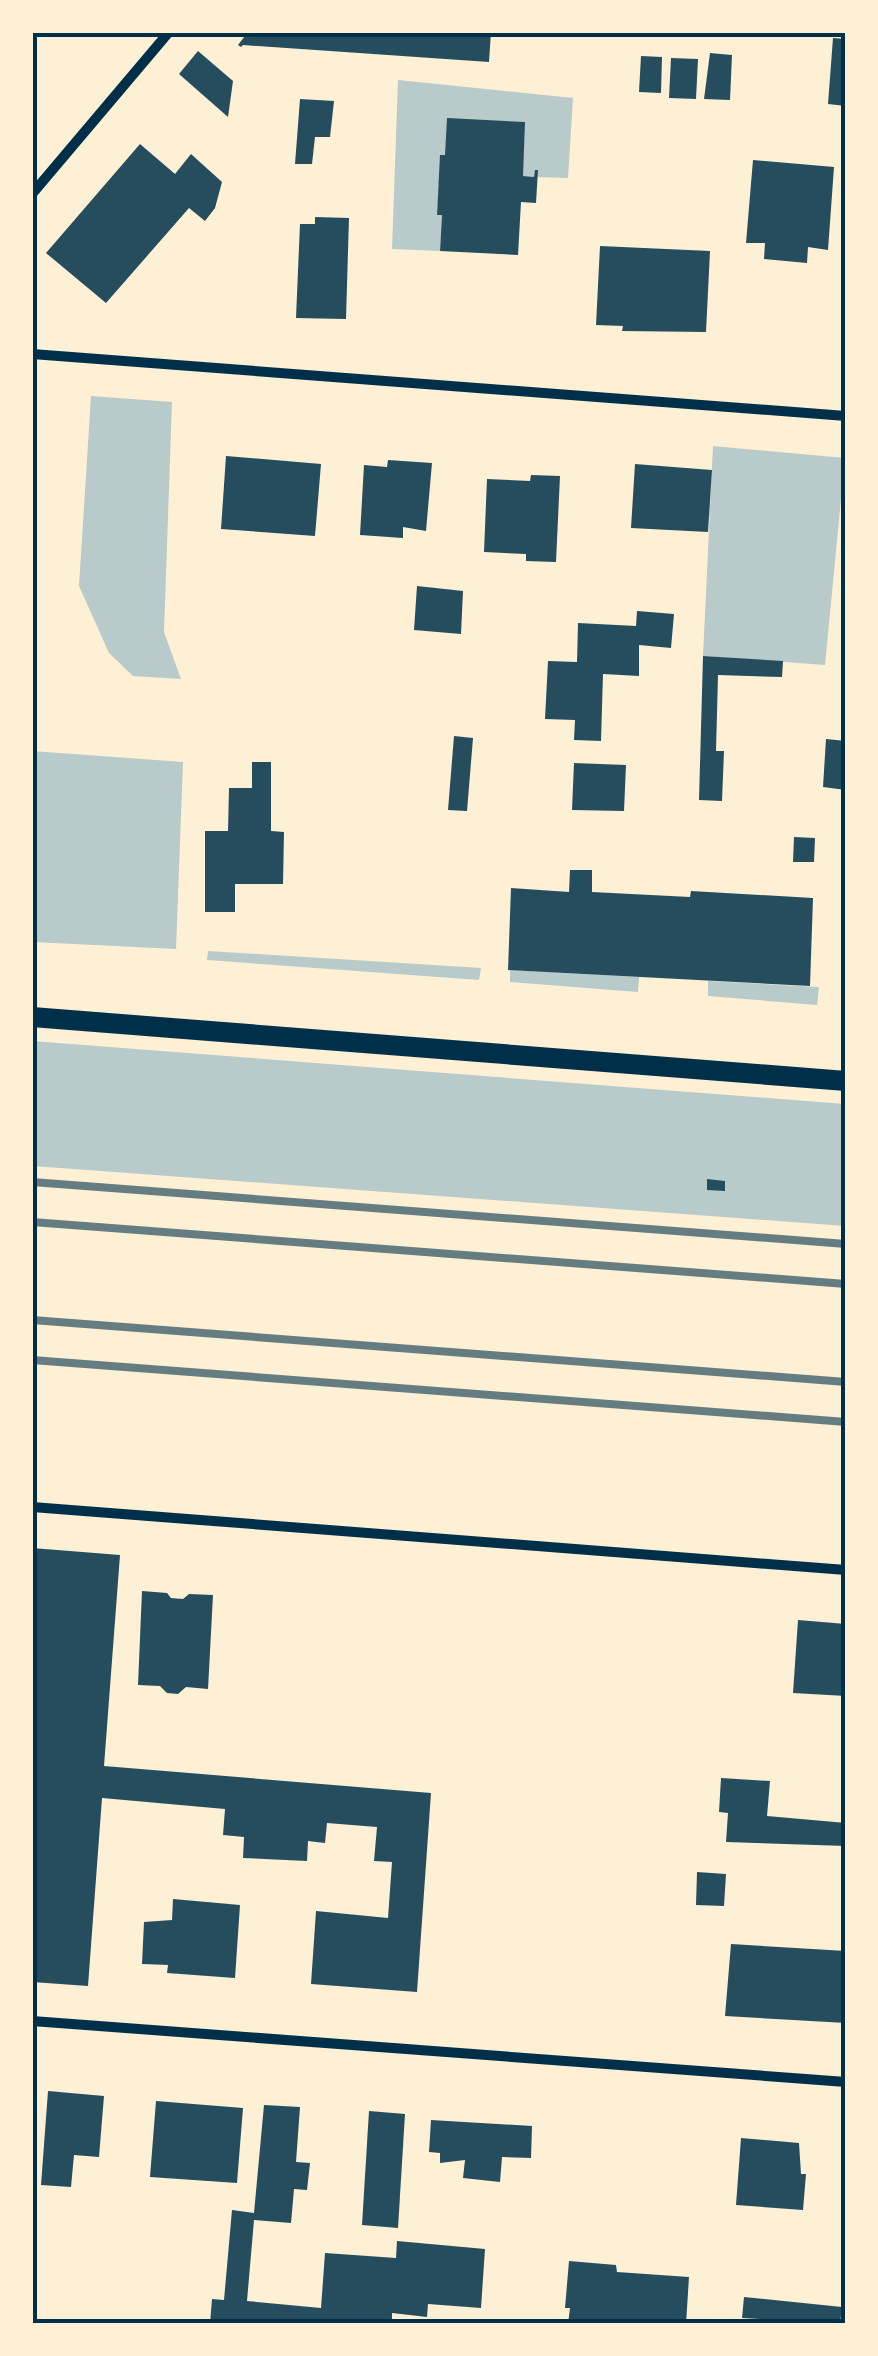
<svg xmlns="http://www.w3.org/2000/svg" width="878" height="2356" font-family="Helvetica,sans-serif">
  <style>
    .green { fill: #b9caca }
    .building { fill: #264d5e }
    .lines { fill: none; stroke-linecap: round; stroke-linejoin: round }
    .minor { stroke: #003049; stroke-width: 10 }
    .secondary { stroke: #003049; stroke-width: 20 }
    .rail { stroke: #657d81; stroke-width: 8 }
    .neatline { fill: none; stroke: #003049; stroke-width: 4 }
  </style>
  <rect width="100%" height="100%" fill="#fdf0d5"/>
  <g class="green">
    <polygon points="398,80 573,98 568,178 537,177 535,173 534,177 523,176 441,155 437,214 442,215 440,251 392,249"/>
    <polygon points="91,396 172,402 164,632 181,679 133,676 109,653 79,586"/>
    <polygon points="713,446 845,458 825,665 703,656"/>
    <polygon points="32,751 183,762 176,949 33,942"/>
    <polygon points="208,951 481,968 479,980 207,960"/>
    <polygon points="510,970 639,977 638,992 510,982"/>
    <polygon points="708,981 819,987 817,1005 708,996"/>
    <polygon points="32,1041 845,1104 845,1226 33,1166"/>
  </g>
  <g class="building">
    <polygon points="248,32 491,32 489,62 243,45 241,47 238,45"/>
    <polygon points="833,38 846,39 846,106 828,104"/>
    <polygon points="198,51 233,81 228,117 179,74"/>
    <polygon points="710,53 732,55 730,100 704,99"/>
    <polygon points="641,56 662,57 661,93 639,92"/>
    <polygon points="671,58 698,59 696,99 669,98"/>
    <polygon points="300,99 334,101 330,137 315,137 312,164 295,164"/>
    <polygon points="447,118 525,122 523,176 534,177 535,170 538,170 536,203 521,202 518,255 440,251 442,215 437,215 440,155 445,155"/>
    <polygon points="140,144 175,174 191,154 222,182 215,208 205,221 189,208 106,303 46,253"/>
    <polygon points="753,160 834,167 828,250 808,247 807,263 764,259 765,243 746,243"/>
    <polygon points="315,217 349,218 346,319 296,318 300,224 315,224"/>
    <polygon points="600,246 710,251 706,332 622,331 623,326 596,325"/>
    <polygon points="226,456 321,464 315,536 221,529"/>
    <polygon points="388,460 432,463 426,531 403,527 403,538 360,535 364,465 387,467"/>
    <polygon points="635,464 712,470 708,532 631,528"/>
    <polygon points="531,475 560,476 556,562 526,561 526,554 484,552 487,479 530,481"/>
    <polygon points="417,586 463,591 461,634 414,630"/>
    <polygon points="637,611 674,614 671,648 639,645 639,676 603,674 601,741 574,740 575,720 545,719 548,661 577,662 578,623 636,626"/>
    <polygon points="703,656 783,661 782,677 718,675 716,751 724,751 722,801 699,800"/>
    <polygon points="454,736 473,738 467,811 448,810"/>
    <polygon points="826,739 846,741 846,790 823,787"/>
    <polygon points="252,762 271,762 271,831 284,832 283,884 235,884 235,912 205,912 205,831 228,831 229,788 252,788"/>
    <polygon points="574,763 626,765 624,811 572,810"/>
    <polygon points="794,837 815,838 814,862 793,862"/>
    <polygon points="570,870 592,870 592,892 690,897 691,891 813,898 810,986 508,970 511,888 569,892"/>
    <polygon points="707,1179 725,1181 725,1191 707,1190"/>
    <polygon points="32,1548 120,1555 104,1766 431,1793 417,1992 311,1984 316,1911 388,1918 392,1862 374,1861 377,1827 327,1823 325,1843 308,1841 307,1861 243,1858 244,1837 223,1835 225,1809 102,1798 88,1986 32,1982"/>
    <polygon points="142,1591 167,1593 171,1598 183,1599 189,1594 213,1595 208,1689 186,1687 178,1694 167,1693 160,1686 138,1685"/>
    <polygon points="798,1620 846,1624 846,1696 793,1693"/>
    <polygon points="721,1778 770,1781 767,1816 846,1823 846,1846 726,1842 728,1813 719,1812"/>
    <polygon points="697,1872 726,1874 724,1906 696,1905"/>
    <polygon points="173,1899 240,1905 235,1978 167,1973 168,1965 142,1964 144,1922 172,1920"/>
    <polygon points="731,1944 846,1951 846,2023 725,2016"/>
    <polygon points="48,2091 104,2096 99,2157 74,2155 71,2187 41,2185"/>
    <polygon points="156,2101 243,2108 237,2183 150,2177"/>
    <polygon points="264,2105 300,2107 296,2162 310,2163 307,2190 294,2189 291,2223 254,2220 247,2301 321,2308 325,2253 396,2258 397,2241 485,2249 481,2308 428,2304 427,2317 392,2313 392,2324 210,2324 212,2299 224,2300 232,2210 254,2213"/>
    <polygon points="369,2111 405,2114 398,2228 362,2225"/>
    <polygon points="431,2120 532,2126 531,2158 502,2157 500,2182 463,2178 465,2160 440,2163 440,2153 429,2152"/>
    <polygon points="741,2138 799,2143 801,2174 806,2174 803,2210 736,2205"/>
    <polygon points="569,2261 616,2265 617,2272 689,2277 686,2324 568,2324 570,2308 565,2308"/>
    <polygon points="744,2297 842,2307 840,2324 742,2318"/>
  </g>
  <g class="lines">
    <g class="minor">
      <polyline points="32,194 169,32"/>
      <polyline points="32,354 846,416"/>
      <polyline points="32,1507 846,1570"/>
      <polyline points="32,2021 846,2082"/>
    </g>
    <polyline class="secondary" points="32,1017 846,1081"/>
    <g class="rail">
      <polyline points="32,1182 846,1244"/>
      <polyline points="32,1222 846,1284"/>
      <polyline points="32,1320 846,1382"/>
      <polyline points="32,1360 846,1422"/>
    </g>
  </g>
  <rect width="878" height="2356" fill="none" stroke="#fdf0d5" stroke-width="70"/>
  <rect x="35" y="35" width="808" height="2286" class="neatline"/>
</svg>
